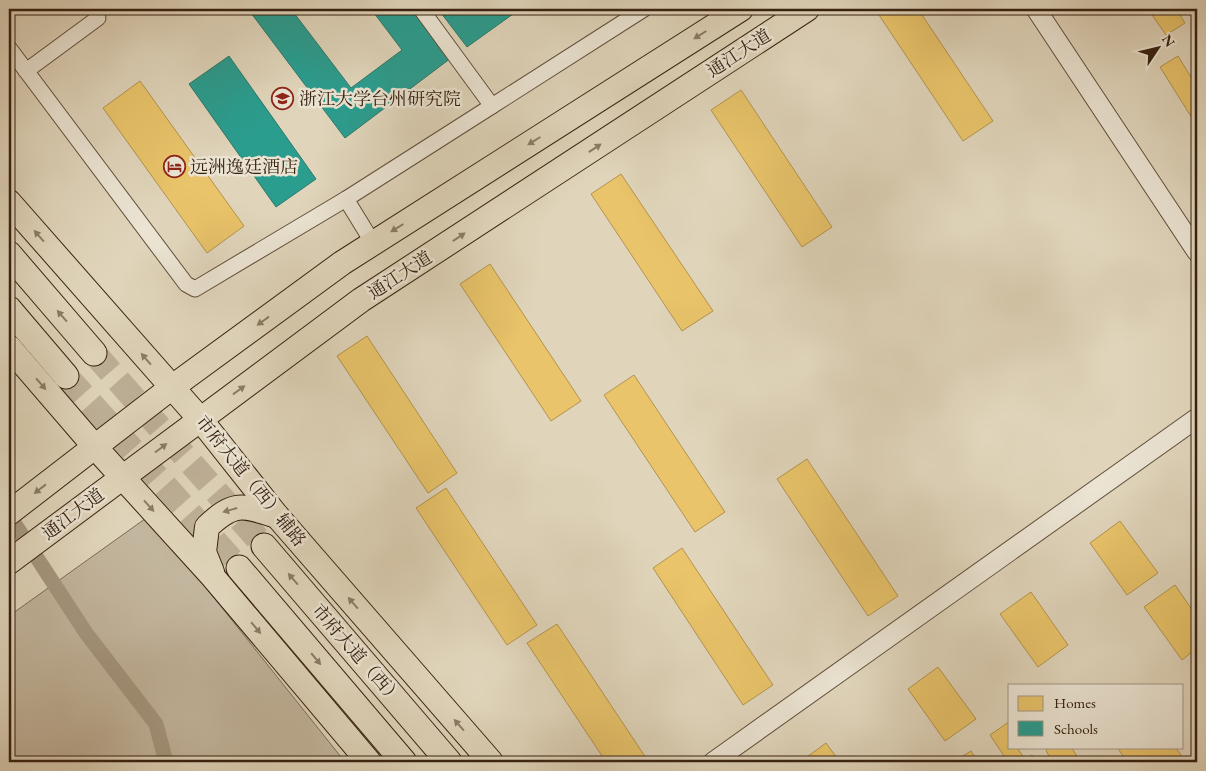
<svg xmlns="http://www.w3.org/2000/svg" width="1206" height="771" font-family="'EB Garamond','Noto Serif SC',serif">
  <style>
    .green { fill: #c3b69e; stroke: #7c6c57 }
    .homes { fill: #e9c46a; stroke: #b3934f }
    .schools { fill: #2a9d8f; stroke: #2e7869 }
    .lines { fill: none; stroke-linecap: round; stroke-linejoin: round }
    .canal { stroke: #a69881; stroke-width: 15 }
    .trunk-tunnel { stroke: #beb199; stroke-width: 25; stroke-dasharray: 25 12; stroke-linecap: butt }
    .minor-casing { stroke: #604e3b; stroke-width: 17 }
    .tertiary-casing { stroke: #604e3b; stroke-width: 21 }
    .primary-casing { stroke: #362110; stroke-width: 26 }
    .trunk-casing { stroke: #362110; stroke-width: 27 }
    .minor { stroke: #ebe4d3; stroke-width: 15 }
    .tertiary { stroke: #ebe4d3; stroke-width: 19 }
    .primary { stroke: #e0d5bb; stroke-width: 24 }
    .trunk { stroke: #e0d5bb; stroke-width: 25 }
    .oneway { fill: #8b7b66 }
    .labels { text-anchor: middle; stroke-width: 5; stroke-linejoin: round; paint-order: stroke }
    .street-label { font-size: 18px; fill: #362110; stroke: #ebe4d3 }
    .poi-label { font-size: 18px; fill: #362110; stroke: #ebe4d3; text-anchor: start }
  </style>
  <rect width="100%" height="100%" fill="#e0d5bb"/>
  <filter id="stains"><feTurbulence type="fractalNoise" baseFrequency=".004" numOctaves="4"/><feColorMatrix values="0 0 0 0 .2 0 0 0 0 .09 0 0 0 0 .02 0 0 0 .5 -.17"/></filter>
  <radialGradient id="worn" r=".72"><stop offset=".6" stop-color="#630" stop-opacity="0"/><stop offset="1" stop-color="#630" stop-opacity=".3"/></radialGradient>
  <polygon class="green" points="149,516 345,762 9,762 9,616"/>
  <g class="homes">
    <polygon points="875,9 918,9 993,121 963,141"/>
    <polygon points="1148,9 1176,9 1185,23 1166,35"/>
    <polygon points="1178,56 1197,87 1197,126 1160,67"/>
    <polygon points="140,81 244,226 207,253 103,108"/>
    <polygon points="741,90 832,227 802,247 711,110"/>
    <polygon points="621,174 713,311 682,331 591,194"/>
    <polygon points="490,264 581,401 551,421 460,284"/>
    <polygon points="367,336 457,473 428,493 337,356"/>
    <polygon points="634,375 725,512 695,532 604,395"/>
    <polygon points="807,459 898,596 868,616 777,479"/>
    <polygon points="446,488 537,625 507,645 416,508"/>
    <polygon points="1120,521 1158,573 1127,595 1090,543"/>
    <polygon points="682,548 773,685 743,705 653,568"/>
    <polygon points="1175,585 1197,617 1197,648 1182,660 1144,607"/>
    <polygon points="1031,592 1068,645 1038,667 1000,614"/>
    <polygon points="557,624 648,761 646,762 606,762 527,643"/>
    <polygon points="938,667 976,719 945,741 908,689"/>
    <polygon points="1010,721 1010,747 1017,747 1025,760 1032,755 1037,762 1008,762 990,735"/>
    <polygon points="826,743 840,762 800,762"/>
    <polygon points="1050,747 1071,747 1081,762 1053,762 1046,751"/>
    <polygon points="1117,747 1175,747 1186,762 1127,762"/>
    <polygon points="971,751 978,762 953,762"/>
  </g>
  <g class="schools">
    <polygon points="248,9 291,9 351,88 402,50 371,9 414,9 451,58 345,138"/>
    <polygon points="438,9 520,9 467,47"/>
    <polygon points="229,56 316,179 276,207 189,84"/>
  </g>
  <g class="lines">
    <polyline class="canal" points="9,515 86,633 156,724 166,762"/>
    <g class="trunk-tunnel">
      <polyline points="94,353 264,546"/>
      <polyline points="66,376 239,568"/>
    </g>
    <defs>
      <g id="minor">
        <polyline points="421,9 492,106 644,9"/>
        <polyline points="9,48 186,284 195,289 346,199 492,106"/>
        <polyline points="26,71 98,18"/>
        <polyline points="346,199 373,243"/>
      </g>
      <g id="tertiary">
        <polyline points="1036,9 1197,252"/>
        <polyline points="713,762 1197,418"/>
      </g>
      <g id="primary">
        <polyline points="9,202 200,419 277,516 491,762"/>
        <polyline points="9,347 95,447 213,577 369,762"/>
        <polyline points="9,513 171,388 342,263 741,9"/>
        <polyline points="9,562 361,300 807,9"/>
        <path d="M212 572 204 552 207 527C234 501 243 505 277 516"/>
      </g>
      <g id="trunk">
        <polyline points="9,254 94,353"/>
        <polyline points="9,309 66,376"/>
        <polyline points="264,546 449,762"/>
        <polyline points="239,568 404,762"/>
      </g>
    </defs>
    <use href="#minor" class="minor-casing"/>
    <use href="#tertiary" class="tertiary-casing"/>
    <use href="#primary" class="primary-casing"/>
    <use href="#trunk" class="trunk-casing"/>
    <use href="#minor" class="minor"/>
    <use href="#tertiary" class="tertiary"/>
    <use href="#primary" class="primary"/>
    <use href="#trunk" class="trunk"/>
  </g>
  <defs><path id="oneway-solid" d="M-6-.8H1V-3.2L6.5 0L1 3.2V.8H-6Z" transform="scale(1.25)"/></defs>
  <g class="oneway">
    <use href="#oneway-solid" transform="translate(700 35) rotate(148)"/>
    <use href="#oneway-solid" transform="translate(534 141) rotate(148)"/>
    <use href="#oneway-solid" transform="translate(595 148) rotate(-33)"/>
    <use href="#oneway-solid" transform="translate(397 228) rotate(148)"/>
    <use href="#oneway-solid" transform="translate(39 236) rotate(-131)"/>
    <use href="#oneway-solid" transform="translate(459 237) rotate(-33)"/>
    <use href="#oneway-solid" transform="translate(62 316) rotate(-131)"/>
    <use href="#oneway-solid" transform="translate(263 321) rotate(144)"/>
    <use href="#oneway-solid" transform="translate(146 359) rotate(-131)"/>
    <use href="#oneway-solid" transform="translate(41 384) rotate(49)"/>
    <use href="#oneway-solid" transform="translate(239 390) rotate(-36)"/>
    <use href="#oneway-solid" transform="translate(161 448) rotate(-37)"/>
    <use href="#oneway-solid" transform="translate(40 489) rotate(142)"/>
    <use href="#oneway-solid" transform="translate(149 506) rotate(48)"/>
    <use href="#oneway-solid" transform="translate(230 510) rotate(164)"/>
    <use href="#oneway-solid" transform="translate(293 579) rotate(-131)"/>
    <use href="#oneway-solid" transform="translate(353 603) rotate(-131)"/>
    <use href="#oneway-solid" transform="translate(256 628) rotate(50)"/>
    <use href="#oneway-solid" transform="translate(316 659) rotate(50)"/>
    <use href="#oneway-solid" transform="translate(459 725) rotate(-131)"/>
  </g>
  <defs>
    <symbol id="school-ring" viewBox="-11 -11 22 22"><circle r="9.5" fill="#ebe4d3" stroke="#8f2418" stroke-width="1.5"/><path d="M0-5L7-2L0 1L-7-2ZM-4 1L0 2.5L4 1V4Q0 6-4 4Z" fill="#8f2418"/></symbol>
    <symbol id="hotel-ring" viewBox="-11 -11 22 22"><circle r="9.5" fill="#ebe4d3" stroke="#8f2418" stroke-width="1.5"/><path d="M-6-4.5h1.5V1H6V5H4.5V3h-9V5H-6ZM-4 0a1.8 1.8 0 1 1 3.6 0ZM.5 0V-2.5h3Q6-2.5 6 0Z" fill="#8f2418"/></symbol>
  </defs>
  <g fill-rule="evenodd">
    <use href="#school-ring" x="270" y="86" width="25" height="25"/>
    <use href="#hotel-ring" x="162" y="154" width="25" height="25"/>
  </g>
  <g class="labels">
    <g class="street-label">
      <text transform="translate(739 53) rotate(-33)" y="6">通江大道</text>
      <text transform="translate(400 275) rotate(-33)" y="6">通江大道</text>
      <text transform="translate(251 481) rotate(51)" y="6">市府大道（西）辅路</text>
      <text transform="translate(73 514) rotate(-37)" y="6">通江大道</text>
      <text transform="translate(357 654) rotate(49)" y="6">市府大道（西）</text>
    </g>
    <g class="poi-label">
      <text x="299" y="105">浙江大学台州研究院</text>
      <text x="190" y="173">远洲逸廷酒店</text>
    </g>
  </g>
  <rect width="1206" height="771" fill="none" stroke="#e0d5bb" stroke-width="30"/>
  <rect x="10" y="10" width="1186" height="751" fill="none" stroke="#362110" stroke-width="2.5"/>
  <rect x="15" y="15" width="1176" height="741" fill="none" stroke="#362110"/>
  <rect x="1008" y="684" width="175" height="65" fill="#ebe4d3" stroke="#a39685"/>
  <rect x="1018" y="696" width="25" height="15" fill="#e9c46a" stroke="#a39685"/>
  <text x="1054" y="708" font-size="15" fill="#362110">Homes</text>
  <rect x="1018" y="721" width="25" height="15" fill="#2a9d8f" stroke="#a39685"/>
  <text x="1054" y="734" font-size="15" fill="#362110">Schools</text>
  <g transform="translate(1158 48) rotate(55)" stroke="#ebe4d3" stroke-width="4" paint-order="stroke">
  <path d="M0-4L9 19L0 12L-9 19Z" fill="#362110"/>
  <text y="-8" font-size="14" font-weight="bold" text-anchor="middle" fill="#362110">N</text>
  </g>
  <rect width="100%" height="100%" filter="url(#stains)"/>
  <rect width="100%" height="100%" fill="url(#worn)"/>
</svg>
